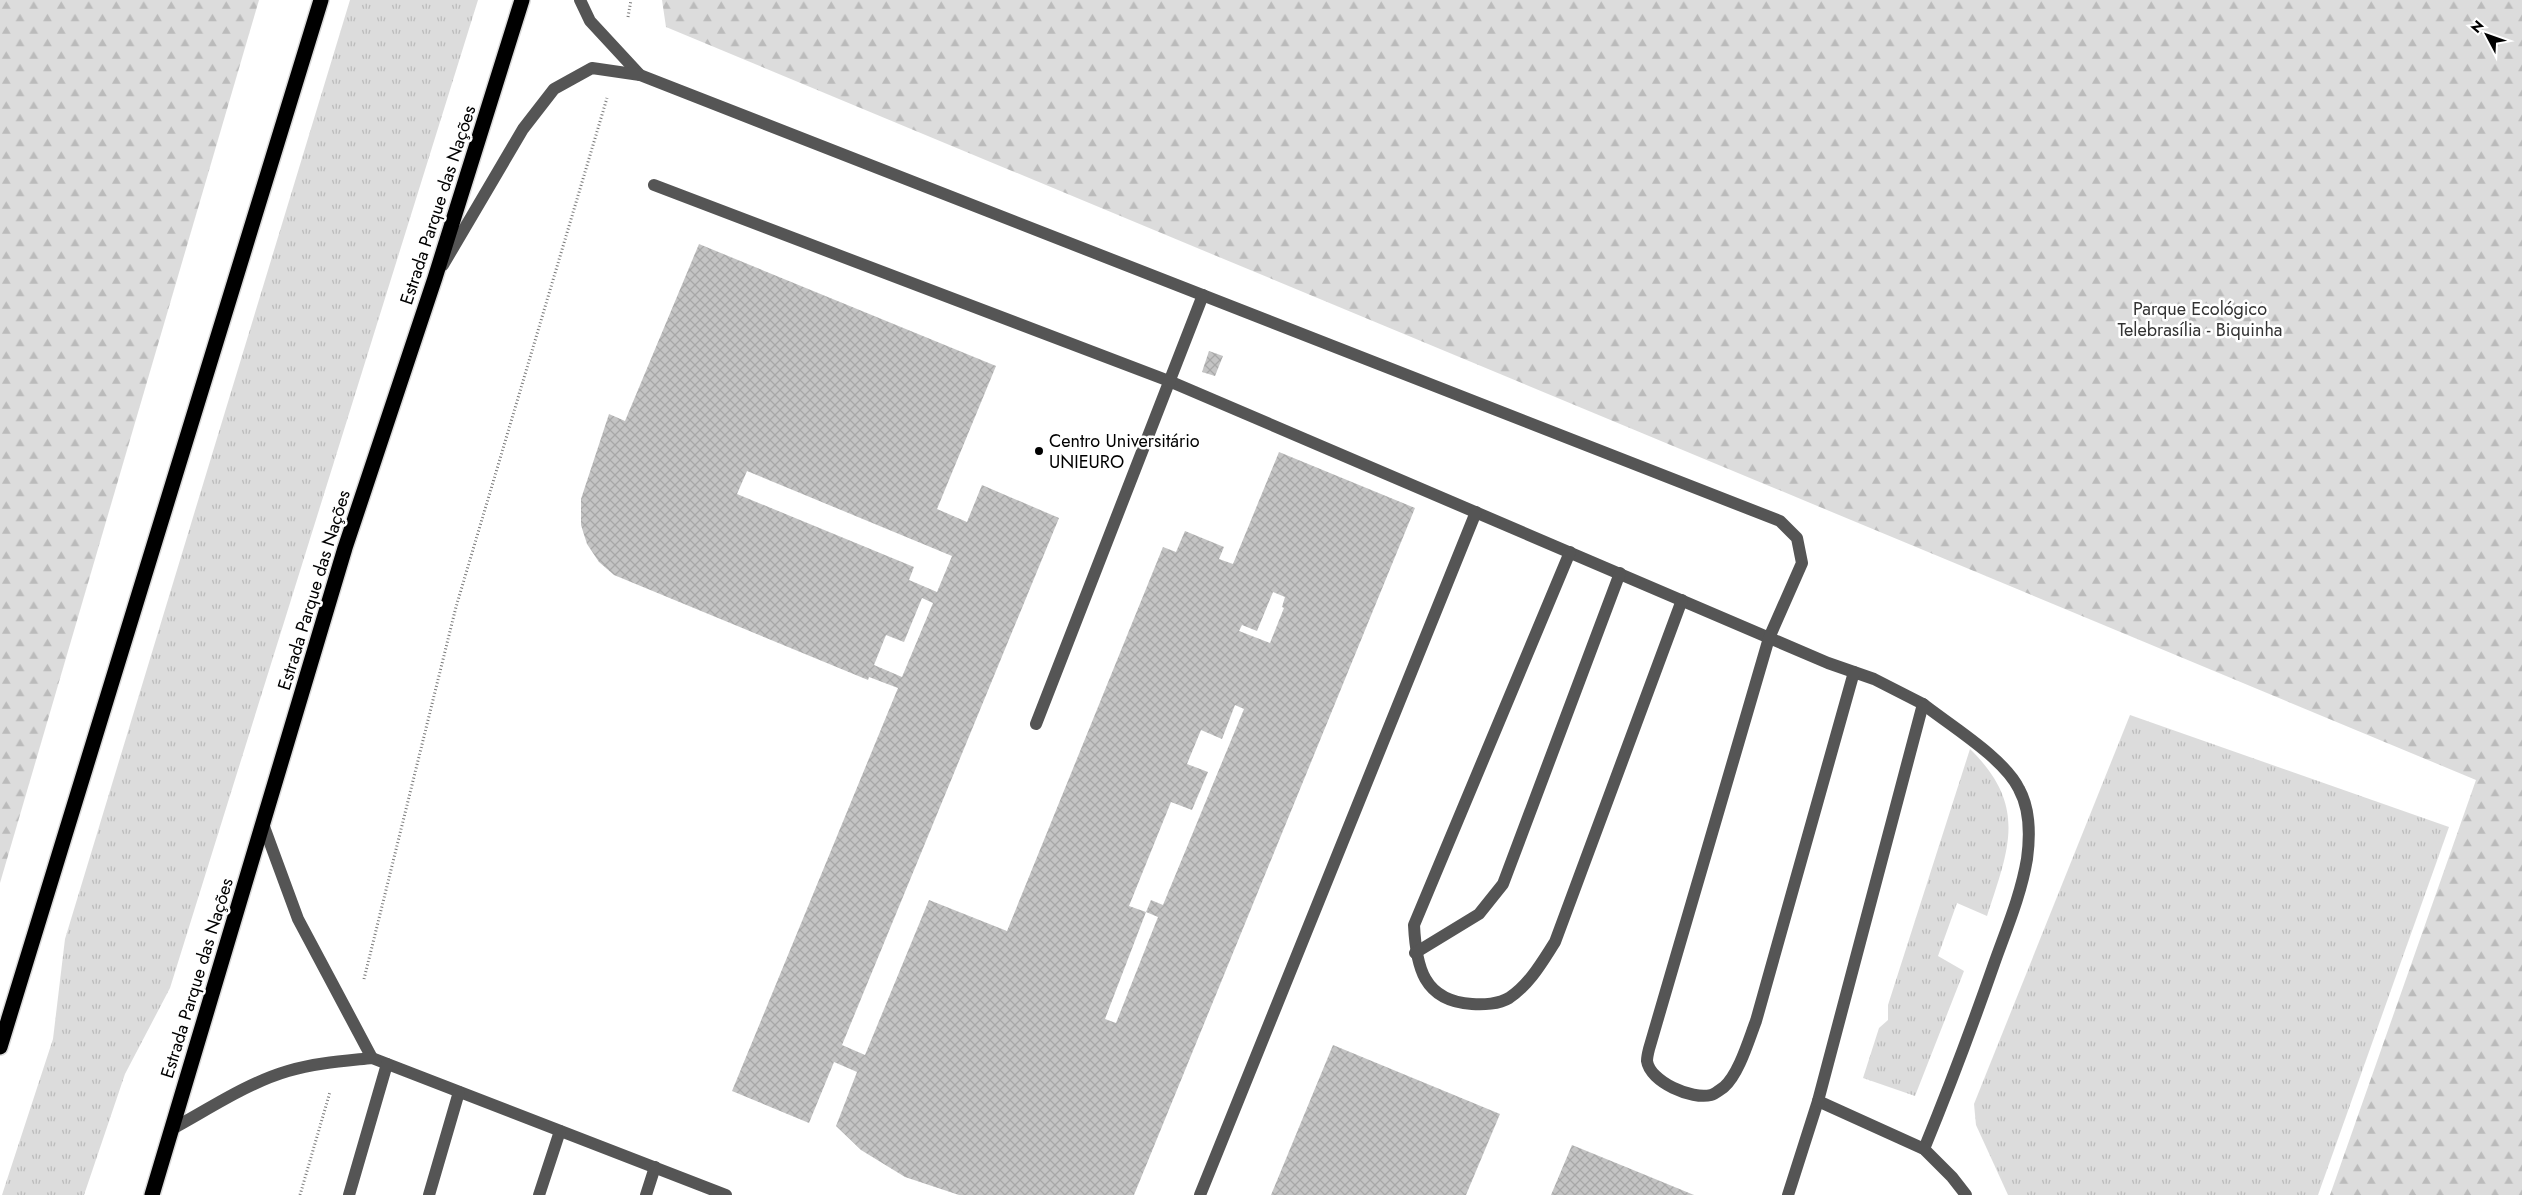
<svg xmlns="http://www.w3.org/2000/svg" width="2522" height="1195" font-family="Jost,sans-serif">
  <style>
    .grass { fill: url(#grass-tufts) }
    .forest { fill: url(#forest-firs) }
    .building { fill: url(#building-cross-hatch); fill-rule: evenodd }
    .lines { fill: none; stroke-linecap: round; stroke-linejoin: round }
    .highway-casing { stroke: #dbdbdb; stroke-width: 18 }
    .path { stroke: #777; stroke-width: 3; stroke-dasharray: 1 2.5; stroke-linecap: butt }
    .minor { stroke: #555; stroke-width: 12 }
    .highway { stroke: #000; stroke-width: 15 }
    .poi-dot { fill: #000; stroke: #fff; stroke-width: 2 }
    .labels { text-anchor: middle; stroke-width: 5; stroke-linejoin: round; paint-order: stroke }
    .street-label { font-size: 18px; fill: #000; stroke: #fff }
    .park-label { font-size: 18px; fill: #333; stroke: #fff }
    .poi-label { font-size: 18px; fill: #000; stroke: #fff; text-anchor: start }
  </style>
  <defs>
    <pattern id="grass-tufts" width="24" height="20" patternUnits="userSpaceOnUse" patternTransform="scale(1.25)"><rect width="24" height="20" fill="#dcdcdc"/><path d="M3 7l-1-3M5 7V3M7 7l1-3M15 17l-1-3M17 17v-4M19 17l1-3" fill="none" stroke="#bbb"/></pattern>
    <pattern id="forest-firs" width="22" height="20" patternUnits="userSpaceOnUse" patternTransform="scale(1.25)"><rect width="22" height="20" fill="#dcdcdc"/><path d="M5 1l3.5 6h-7zM16 11l3.5 6h-7z" fill="#bbb"/></pattern>
    <pattern id="building-cross-hatch" width="8" height="8" patternUnits="userSpaceOnUse" patternTransform="scale(1.25)"><rect width="8" height="8" fill="#c4c4c4"/><path d="M0 0l8 8M0 8l8-8" fill="none" stroke="#a7a7a7"/></pattern>
  </defs>
  <rect width="100%" height="100%" fill="#fff"/>
  <g class="grass">
    <polygon points="350,0 478,0 170,988 125,1074 84,1195 2,1195 53,1039 65,939"/>
    <polygon points="2130,715 2449,827 2318,1195 2008,1195 1976,1125 1974,1104"/>
    <path d="M1970 749C2028 806 2009 848 1987 916L1957 903 1938 956 1964 971 1915 1096 1863 1078 1879 1028 1888 1020V1005Z"/>
  </g>
  <g class="forest">
    <polygon points="0,0 259,0 0,883"/>
    <polygon points="662,0 2522,0 2522,1195 2330,1195 2476,780 666,27"/>
  </g>
  <g class="building">
    <path d="M699 244 996 366 937 509 967 522 982 485 1059 518 842 1045 865 1055 929 900 1007 931 1163 547 1176 552 1185 531 1224 547 1219 559 1233 564 1279 452 1415 508 1134 1195H959L905 1177 861 1150 836 1126 857 1072 834 1062 809 1123 732 1091 898 688 869 677 868 680 614 575 599 562 587 544 581 525V499L609 414 625 421ZM747 471 952 556 937 592 909 580 914 567 737 494ZM1273 592 1285 597 1282 607 1284 608 1270 643 1239 631 1242 625 1257 631ZM922 598 933 603 902 677 874 665 886 635 904 642ZM1235 705 1244 709 1163 905 1151 900 1146 912 1129 906 1171 802 1192 810 1208 772 1187 764 1201 730 1222 739ZM1146 912 1158 917 1116 1023 1105 1019Z"/>
    <polygon points="1209,351 1223,356 1215,376 1202,372"/>
    <polygon points="1333,1045 1500,1114 1466,1195 1271,1195"/>
    <polygon points="1572,1145 1643,1174 1694,1195 1551,1195"/>
  </g>
  <g class="lines">
    <defs>
      <g id="highway">
        <polyline points="0,1047 321,0"/>
        <polyline points="152,1195 345,548 435,278 522,0"/>
      </g>
    </defs>
    <use href="#highway" class="highway-casing"/>
    <g class="path">
      <polyline points="628,17 631,0"/>
      <polyline points="364,979 456,607 607,98"/>
      <polyline points="300,1195 330,1092"/>
    </g>
    <g class="minor">
      <polyline points="580,0 590,21 640,75"/>
      <polyline points="654,185 1169,381 1828,663 1874,679 1923,704 1818,1101 1788,1195"/>
      <path d="M443 265 523 129 554 89 592 68 640 75 1780 521 1797 538 1802 563 1769 638 1649 1049C1648 1053 1647 1057 1647 1061 1650 1082 1692 1100 1711 1095 1715 1094 1721 1089 1724 1087 1739 1074 1749 1039 1756 1021L1854 672"/>
      <path d="M1570 552 1414 925C1416 966 1423 1001 1472 1004 1483 1005 1499 1004 1509 998 1530 984 1542 962 1555 942L1682 600"/>
      <path d="M1923 704C1951 726 2004 758 2019 789 2030 809 2030 837 2027 859 2021 895 2006 930 1994 964 1972 1027 1949 1088 1924 1149"/>
      <polyline points="1036,724 1203,295"/>
      <polyline points="263,824 298,919 372,1058"/>
      <polyline points="1415,953 1479,914 1503,884 1620,573"/>
      <polyline points="1818,1101 1924,1149 1952,1177 1966,1195"/>
      <path d="M172 1129C209 1109 247 1083 288 1071 315 1063 344 1061 372 1058L726 1195"/>
      <polyline points="349,1195 387,1064"/>
      <polyline points="429,1195 459,1092"/>
      <polyline points="539,1195 560,1131"/>
      <polyline points="646,1195 655,1167"/>
      <polyline points="1200,1195 1476,512"/>
    </g>
    <use href="#highway" class="highway"/>
  </g>
  <circle class="poi-dot" cx="1039" cy="451" r="5"/>
  <g class="labels">
    <g class="street-label">
      <text transform="translate(438 205) rotate(-72)" y="6">Estrada Parque das Nações</text>
      <text transform="translate(314 590) rotate(-73)" y="6">Estrada Parque das Nações</text>
      <text transform="translate(197 978) rotate(-73)" y="6">Estrada Parque das Nações</text>
    </g>
    <g class="park-label">
      <text x="2200" y="315">Parque Ecológico<tspan x="2200" dy="21">Telebrasília - Biquinha</tspan></text>
    </g>
    <g class="poi-label">
      <text x="1049" y="447">Centro Universitário<tspan x="1049" dy="21">UNIEURO</tspan></text>
    </g>
  </g>
  <g transform="translate(2487 35) rotate(311)" stroke="#ffffff" stroke-width="4" paint-order="stroke">
  <path d="M0-4L9 19L0 12L-9 19Z" fill="#000000"/>
  <text y="-8" font-size="14" font-weight="bold" text-anchor="middle" fill="#000000">N</text>
  </g>
</svg>
